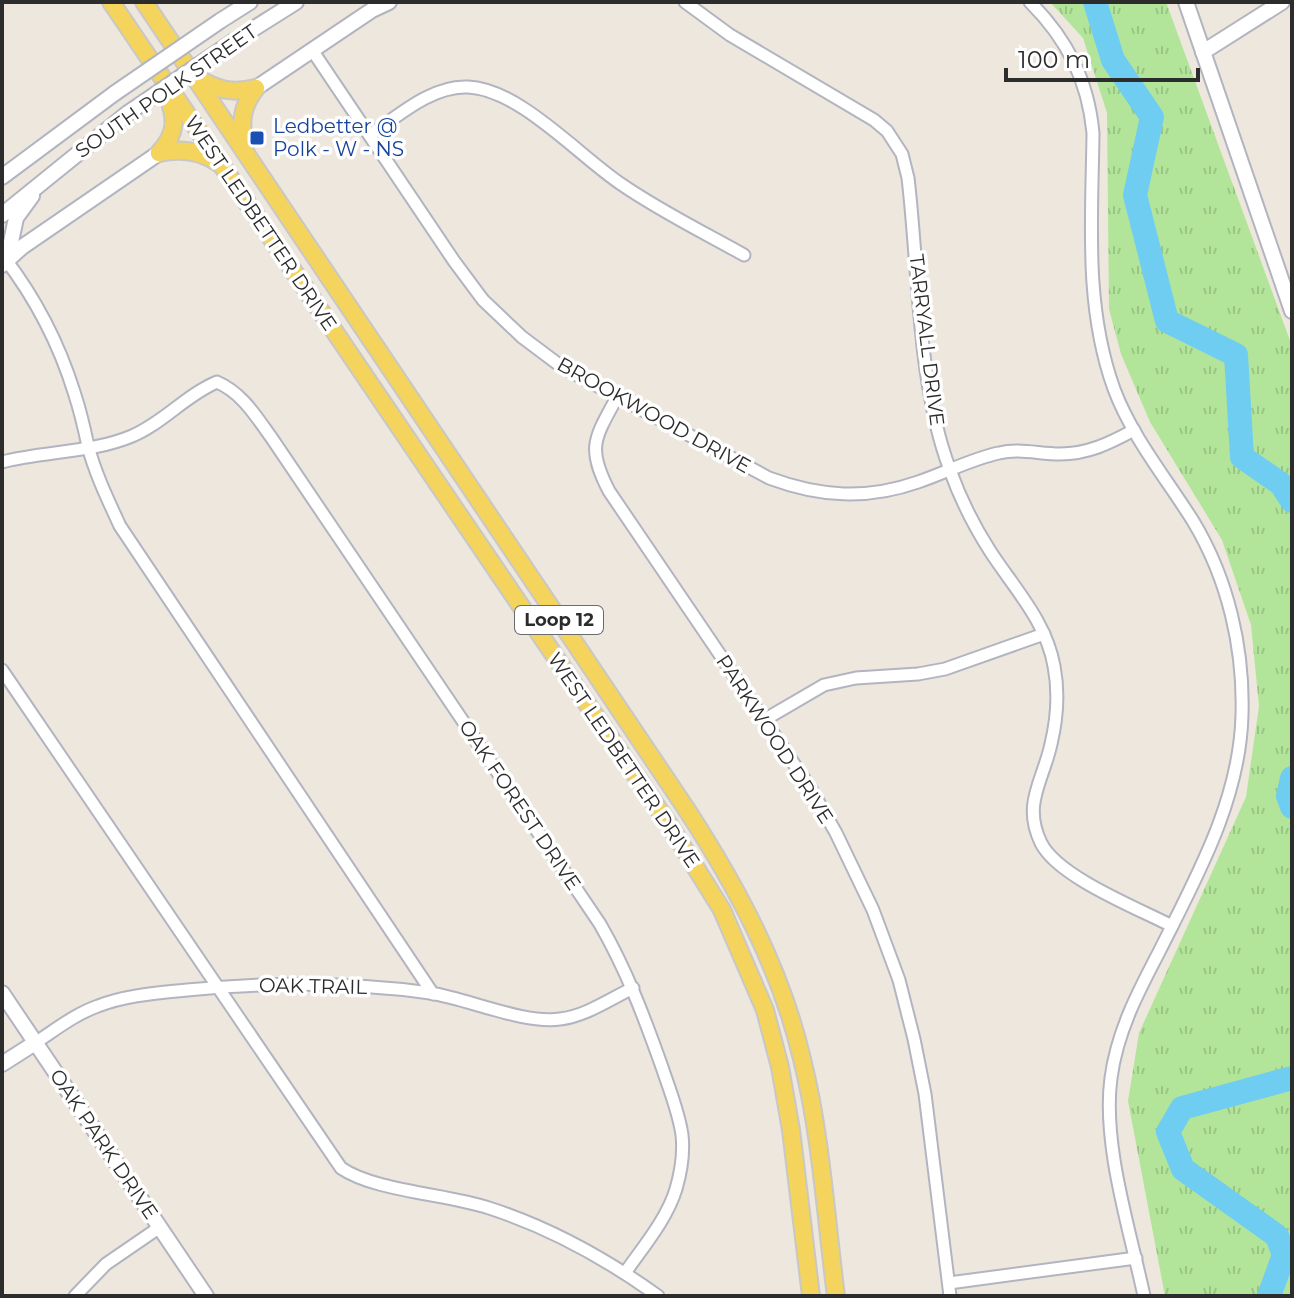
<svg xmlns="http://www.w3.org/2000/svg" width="1294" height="1298" font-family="Montserrat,sans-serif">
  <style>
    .grass { fill: url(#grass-tufts) }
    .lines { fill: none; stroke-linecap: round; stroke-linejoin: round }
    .river { stroke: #6fcdf2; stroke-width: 24 }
    .street-casing { stroke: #b2b4c0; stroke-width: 15 }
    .secondary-casing { stroke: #b2b4c0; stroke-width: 18 }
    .primary-casing { stroke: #c8c8c8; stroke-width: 20 }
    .street { stroke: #fff; stroke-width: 11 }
    .secondary { stroke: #fff; stroke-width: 14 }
    .primary { stroke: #f4d45c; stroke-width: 16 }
    .secondary-bridge-casing { stroke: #b2b4c0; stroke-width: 18; stroke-linecap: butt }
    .secondary-bridge { stroke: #fff; stroke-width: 14 }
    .transit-dot { fill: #1a4fb4; stroke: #fff; stroke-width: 3 }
    .labels { text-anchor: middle; stroke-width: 7; stroke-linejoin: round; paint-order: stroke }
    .shield { fill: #fff; stroke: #6b6b6b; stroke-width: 2 }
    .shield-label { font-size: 18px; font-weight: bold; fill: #2c2c2c }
    .street-label { font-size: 20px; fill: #2c2c2c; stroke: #fff }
    .transit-label { font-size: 20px; fill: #164399; stroke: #fff; text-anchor: start }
  </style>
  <defs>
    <pattern id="grass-tufts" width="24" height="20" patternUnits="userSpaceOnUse" patternTransform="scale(2)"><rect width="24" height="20" fill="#b2e599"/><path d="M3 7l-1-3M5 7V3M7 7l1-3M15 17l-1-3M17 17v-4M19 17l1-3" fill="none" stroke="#99c584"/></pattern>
  </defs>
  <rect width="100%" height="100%" fill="#eee7de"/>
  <polygon class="grass" points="1050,2 1166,2 1292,346 1292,1296 1165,1296 1128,1101 1139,1033 1246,797 1259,706 1251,625 1222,540 1150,422 1121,354 1109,309 1107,113 1083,38"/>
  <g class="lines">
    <g class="river">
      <polyline points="1095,2 1113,60 1152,117 1135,195 1167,321 1236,355 1242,457 1281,484 1292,501"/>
      <polyline points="1292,778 1288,796 1292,807"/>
      <polyline points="1269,1296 1284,1255 1277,1236 1183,1169 1168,1132 1182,1108 1292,1078"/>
    </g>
    <defs>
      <g id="street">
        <path d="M685 2 730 35 874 120 887 131 902 154 908 178C919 270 917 383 950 470 960 498 974 526 990 551 1014 588 1046 621 1054 666 1059 692 1057 719 1051 744 1043 781 1022 804 1041 843 1058 877 1137 908 1172 926"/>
        <path d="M1030 2C1067 39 1088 80 1093 133 1092 219 1084 306 1114 389 1132 437 1166 478 1193 521 1228 579 1244 648 1242 715 1240 800 1196 878 1159 952 1138 992 1117 1032 1111 1078 1102 1144 1130 1230 1144 1296"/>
        <path d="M312 50 454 261 483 300 522 337 562 367 769 478C820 497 867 500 918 482 945 473 971 459 999 453 1019 448 1039 454 1060 454 1088 454 1110 443 1134 430"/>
        <path d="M370 135C398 116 432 85 468 87 519 89 578 155 621 184 660 211 703 232 744 255"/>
        <path d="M3 256C34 296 59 344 74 392 80 410 84 427 88 446 95 473 108 500 120 526L433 994"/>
        <path d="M617 397C595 438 586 447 609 491L811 789 836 833 873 910 899 980 914 1039 925 1094 950 1296"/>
        <path d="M2 462C44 451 92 453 132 436 163 423 186 395 217 382 242 393 255 415 271 437L600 924C627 971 645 1019 663 1070 670 1091 679 1113 682 1135 684 1153 681 1172 676 1189 667 1219 643 1247 625 1273"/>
        <path d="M2 670 341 1168C374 1191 447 1194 489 1208 551 1228 605 1258 658 1296"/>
        <polyline points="764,720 824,685 856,678 918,674 945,669 1044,634"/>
        <path d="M35 1043C55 1030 75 1014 98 1006 126 995 158 993 187 990 268 982 349 982 430 993 469 999 523 1024 560 1019 586 1016 610 999 633 988"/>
        <polyline points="949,1283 1136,1258"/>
        <polyline points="75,1296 106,1264 160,1227"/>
      </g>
      <g id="secondary">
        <polyline points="1186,2 1292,311"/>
        <polyline points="220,21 250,2"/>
        <polyline points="234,41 296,2"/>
        <polyline points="1203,52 1282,2"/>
        <polyline points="256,88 372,10 389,2"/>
        <polyline points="2,177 115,93"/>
        <polyline points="2,215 128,113"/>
        <polyline points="7,261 16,218 32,196"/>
        <polyline points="2,265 22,247 159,153"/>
        <polyline points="2,993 206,1296"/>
        <polyline points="2,1064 35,1043"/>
      </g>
      <g id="primary">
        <polyline points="111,2 668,823 722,910 765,1010 780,1067 791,1130 811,1296"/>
        <path d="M144 2 687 810C737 887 781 969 802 1059 821 1134 826 1219 836 1296"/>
        <path d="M197 78C218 90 232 94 256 88"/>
        <path d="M245 146C240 123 241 107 256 88"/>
        <path d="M159 153C178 132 176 118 167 93"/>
        <path d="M159 153C181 148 200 150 218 163"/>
      </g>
    </defs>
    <use href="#street" class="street-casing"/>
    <use href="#secondary" class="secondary-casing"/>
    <use href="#primary" class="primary-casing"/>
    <use href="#street" class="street"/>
    <use href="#secondary" class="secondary"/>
    <use href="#primary" class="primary"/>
    <defs>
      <g id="secondary-bridge">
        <polyline points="115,93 220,21"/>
        <polyline points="128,113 234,41"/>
      </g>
    </defs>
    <use href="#secondary-bridge" class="secondary-bridge-casing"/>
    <use href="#secondary-bridge" class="secondary-bridge"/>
  </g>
  <rect class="transit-dot" x="249" y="130" width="16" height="16" rx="4"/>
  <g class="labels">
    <rect class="shield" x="515" y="606" width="88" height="28" rx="6"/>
    <g class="shield-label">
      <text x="559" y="626">Loop 12</text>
    </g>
    <g class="street-label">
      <text transform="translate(166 91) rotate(-35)" y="7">SOUTH POLK STREET</text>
      <text transform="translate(261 223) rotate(56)" y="7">WEST LEDBETTER DRIVE</text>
      <text transform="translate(927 340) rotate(83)" y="7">TARRYALL DRIVE</text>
      <text transform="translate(654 415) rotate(29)" y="7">BROOKWOOD DRIVE</text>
      <text transform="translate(775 739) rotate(57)" y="7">PARKWOOD DRIVE</text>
      <text transform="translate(624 760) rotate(56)" y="7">WEST LEDBETTER DRIVE</text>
      <text transform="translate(520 805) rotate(56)" y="7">OAK FOREST DRIVE</text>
      <text transform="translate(313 986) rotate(1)" y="7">OAK TRAIL</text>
      <text transform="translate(104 1144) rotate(56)" y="7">OAK PARK DRIVE</text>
    </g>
    <g class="transit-label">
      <text x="273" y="133">Ledbetter @<tspan x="273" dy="23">Polk - W - NS</tspan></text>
    </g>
  </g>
  <rect width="1294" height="1298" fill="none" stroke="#2c2c2c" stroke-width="8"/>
  <path d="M1006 68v12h192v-12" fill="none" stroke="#2c2c2c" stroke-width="4"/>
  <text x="1018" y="68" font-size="24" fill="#2c2c2c" stroke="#ffffff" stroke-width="6" paint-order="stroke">100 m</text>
</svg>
